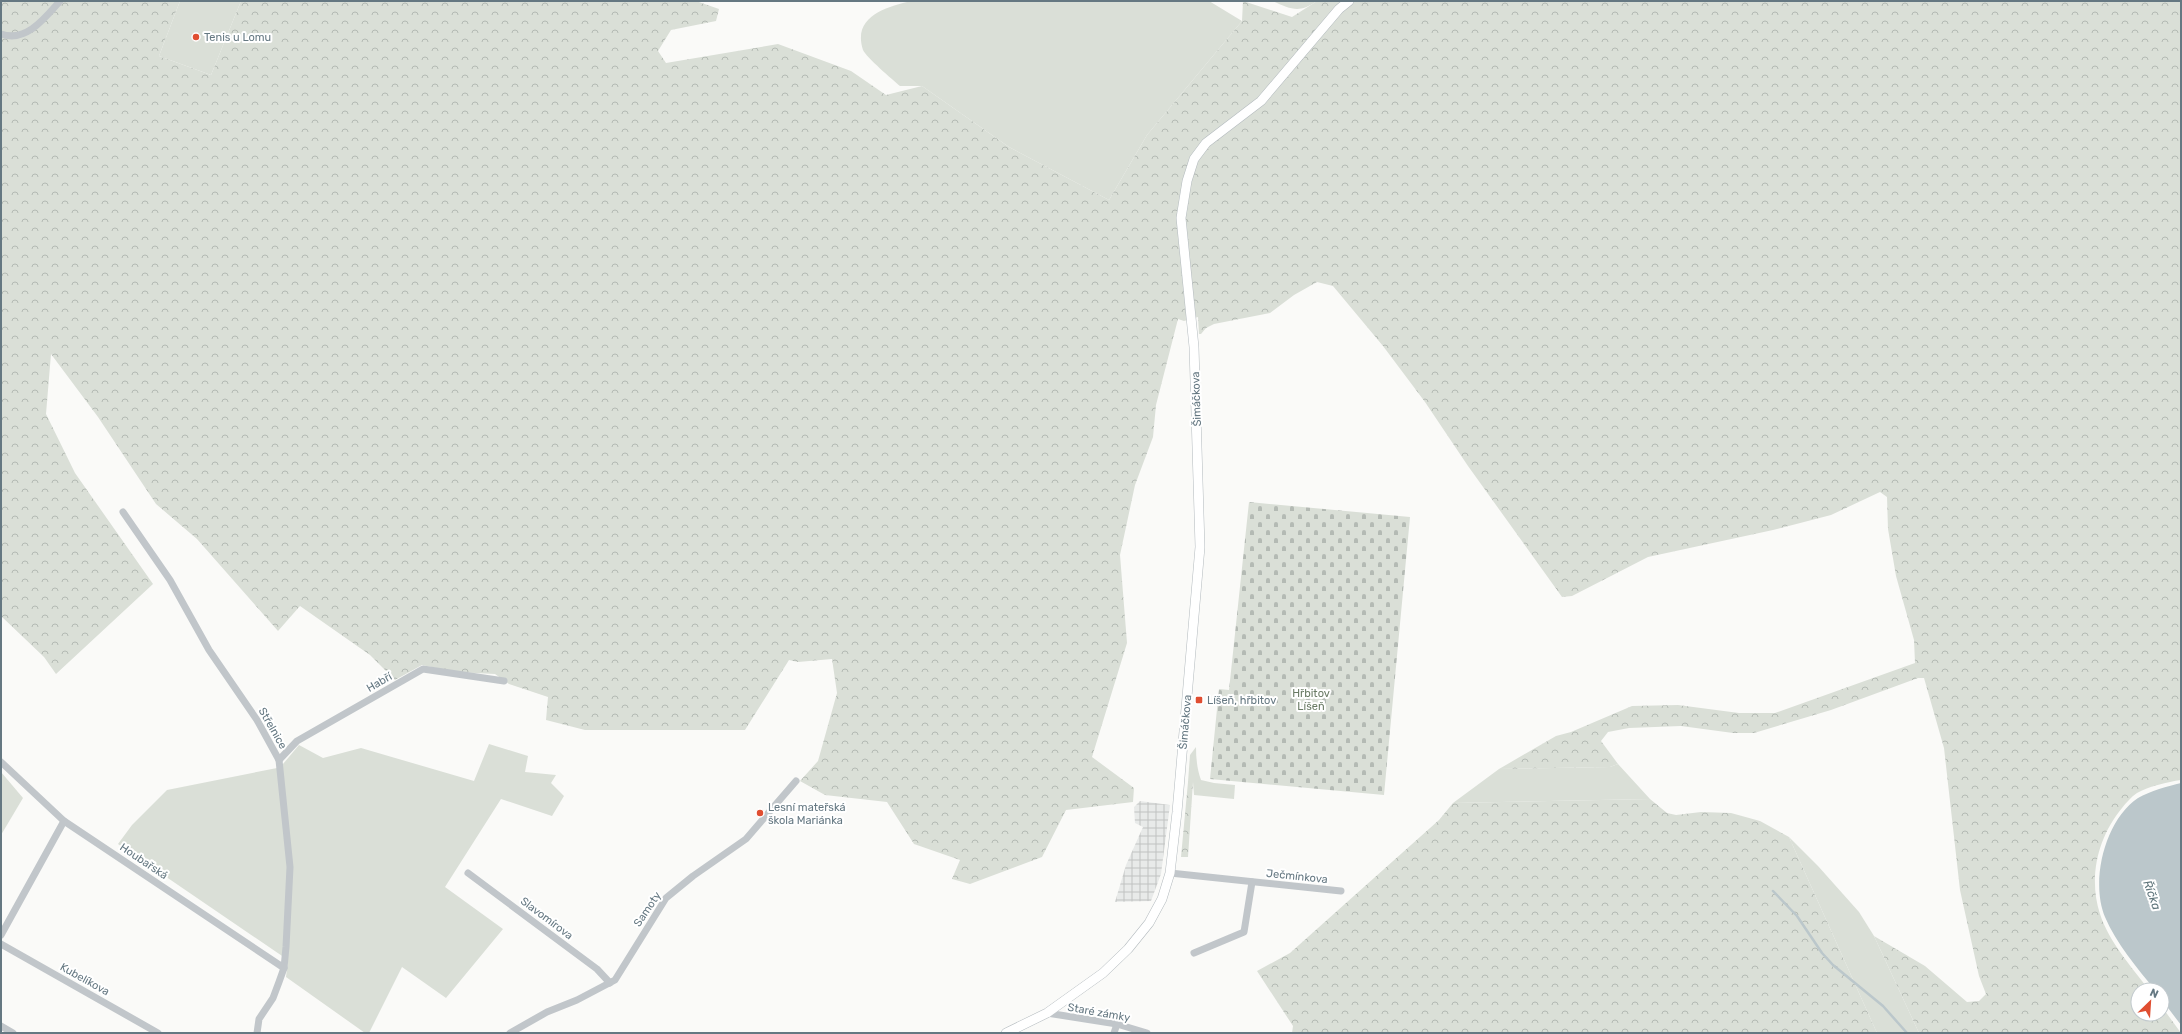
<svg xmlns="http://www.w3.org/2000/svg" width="2182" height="1034" font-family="Rubik,sans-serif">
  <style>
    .industrial { fill: url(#industrial-grid) }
    .green { fill: #dadfd7 }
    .forest { fill: url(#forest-crowns) }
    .cemetery { fill: url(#cemetery-stones) }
    .water { fill: #bbc7cb }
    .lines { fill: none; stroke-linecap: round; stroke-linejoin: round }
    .stream { stroke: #bbc7cb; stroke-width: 2.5 }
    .secondary-casing { stroke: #b3babe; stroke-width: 10 }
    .street { stroke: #c1c6ca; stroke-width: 7 }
    .secondary { stroke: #fff; stroke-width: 9 }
    .poi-dot { fill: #e04e31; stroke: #fff; stroke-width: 1.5 }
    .labels { text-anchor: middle; stroke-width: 4; stroke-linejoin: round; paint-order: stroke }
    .poi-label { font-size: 11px; fill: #657882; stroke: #fff; text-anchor: start }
    .street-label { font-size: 11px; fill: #657882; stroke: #fff }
    .park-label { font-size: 11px; fill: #697a64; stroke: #fff }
    .water-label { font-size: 12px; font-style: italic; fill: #60767c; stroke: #fff }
  </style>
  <defs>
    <pattern id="industrial-grid" width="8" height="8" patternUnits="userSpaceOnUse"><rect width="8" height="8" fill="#e8eae9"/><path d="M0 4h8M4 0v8" fill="none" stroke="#c0c2c2"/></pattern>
    <pattern id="forest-crowns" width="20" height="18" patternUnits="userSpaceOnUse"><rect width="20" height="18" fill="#dadfd7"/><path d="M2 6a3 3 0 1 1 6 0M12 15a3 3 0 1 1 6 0" fill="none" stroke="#b4bab4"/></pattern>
    <pattern id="cemetery-stones" width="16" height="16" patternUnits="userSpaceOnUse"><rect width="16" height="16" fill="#dadfd7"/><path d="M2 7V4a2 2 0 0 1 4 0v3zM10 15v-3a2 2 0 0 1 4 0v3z" fill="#b4bab4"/></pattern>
  </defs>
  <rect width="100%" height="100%" fill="#fafaf8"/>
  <polygon class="industrial" points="1140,801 1170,805 1161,874 1151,901 1115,902 1126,865 1143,827 1135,823 1134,807"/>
  <g class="green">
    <polygon points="180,1 241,1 211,75 159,56"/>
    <path d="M911 1H1209L1242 21 1147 135 1109 200 1009 147 922 86H900C893 80 866 57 863 50 852 16 887 7 911 1Z"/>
    <path d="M1272 1H1317C1298 14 1292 9 1272 1Z"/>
    <polygon points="489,744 528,756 525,772 556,775 551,783 564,796 552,816 501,799 445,887 503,929 446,998 402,967 369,1033 365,1033 286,977 288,960 118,844 132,825 167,790 277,768 283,764 299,745 323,758 361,748 474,781"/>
    <path d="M1196 747C1196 758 1197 769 1201 780L1214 783 1235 785 1234 799 1194 795 1193 782H1188L1190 755Z"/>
    <polygon points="1618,764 1650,799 1453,803 1499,769 1610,767"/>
    <polygon points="1,772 23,798 1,835"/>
    <polygon points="1789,837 1818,866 1859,912 1874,936 1919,1033 1877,1033"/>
  </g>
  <g class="forest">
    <path d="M1 1H180L159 56 211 75 241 1H696L719 9 716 21 671 30 658 51 666 63 778 44 851 71 886 95 922 86 1009 147 1109 200 1147 135 1242 21 1243 1 1292 17 1317 1H2181V780C2167 782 2150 786 2137 793 2131 797 2126 803 2122 808 2098 837 2088 877 2100 914 2109 942 2131 966 2149 990H2138V1014H2162V1007L2181 1033H1919L1874 936 1925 966 1967 1002 1979 1001 1986 994 1979 976 1960 890 1944 748 1924 678H1918L1831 710 1754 733H1733L1681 726 1629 728 1608 732 1601 741 1618 764 1610 767 1499 769 1556 736 1571 732 1632 706 1678 705 1739 713H1775L1915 663 1914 640 1896 576 1888 529 1887 497 1880 492 1831 515 1773 530 1648 557 1572 596 1562 597 1468 466 1425 402 1383 346 1333 286 1317 282 1294 295 1270 313 1214 324 1206 328 1201 334H1199L1198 317 1184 321 1178 319 1156 405 1153 437 1135 485 1120 555 1127 643 1092 757 1134 788 1133 802 1066 810 1042 857 970 884 952 879 960 860 914 844 887 802 825 795 800 781 818 761 837 693 832 659 798 662 789 660 745 730H585L546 720 548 697 509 684 495 674 456 672 422 665 395 680 370 655 300 606 278 631 197 539 156 504 98 417 51 354 46 414 75 473 153 584 56 674 44 657 1 616Z"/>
    <polygon points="1188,782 1193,782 1188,857 1181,857"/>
    <polygon points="1650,799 1667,813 1676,815 1701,812 1731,813 1760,821 1789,837 1877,1033 1292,1033 1293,1026 1257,971 1290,953 1439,820 1453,803"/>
  </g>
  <polygon class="cemetery" points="1249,502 1410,517 1384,795 1210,779 1219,689 1229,690"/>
  <path class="water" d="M2181 783V1025L2162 1000V990H2155C2137 968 2116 943 2105 917 2090 881 2105 820 2138 798 2150 791 2168 786 2181 783Z"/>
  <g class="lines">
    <polyline class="stream" points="1773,891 1797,916 1822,953 1833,965 1883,1006 1907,1033"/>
    <defs>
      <polyline id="secondary" points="1006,1033 1047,1013 1103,973 1128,949 1149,923 1162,899 1170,873 1177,812 1200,547 1194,347 1181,218 1187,181 1194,159 1206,143 1261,101 1339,9 1349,1"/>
    </defs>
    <use href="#secondary" class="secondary-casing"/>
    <g class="street">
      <path d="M1 34C26 43 45 18 60 1"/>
      <polyline points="123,512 170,580 209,650 257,720 279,760 290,867 286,947 284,968 279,982 273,998 259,1019 257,1033"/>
      <polyline points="279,760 297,741 423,669 504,681"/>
      <polyline points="1,762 64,821 284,968"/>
      <polyline points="468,873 597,969 610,983"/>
      <polyline points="1170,873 1341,891"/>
      <polyline points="1,935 64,821"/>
      <polyline points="1,944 158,1033"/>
      <polyline points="1194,953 1244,932 1252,882"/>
      <polyline points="1047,1013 1117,1024 1147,1033"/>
      <polyline points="1,1026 13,1033"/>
      <polyline points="510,1033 547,1012 577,1000 615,980 666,898 693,876 746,839 796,781"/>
      <polyline points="1114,1033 1117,1024"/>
    </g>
    <use href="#secondary" class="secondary"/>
  </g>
  <g class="poi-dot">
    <circle cx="196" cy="37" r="4"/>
    <rect x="1195" y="696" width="8" height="8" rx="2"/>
    <circle cx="760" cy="813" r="4"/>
  </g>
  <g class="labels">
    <g class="poi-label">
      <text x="204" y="41">Tenis u Lomu</text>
      <text x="1207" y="704">Líšeň, hřbitov</text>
      <text x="768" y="811">Lesní mateřská<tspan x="768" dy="13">škola Mariánka</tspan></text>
    </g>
    <g class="street-label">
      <text transform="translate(1196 399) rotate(-92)" y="4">Šimáčkova</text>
      <text transform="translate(379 682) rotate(-30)" y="4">Habří</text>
      <text transform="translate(1185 722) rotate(-85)" y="4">Šimáčkova</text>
      <text transform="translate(273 728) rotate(60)" y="4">Střelnice</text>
      <text transform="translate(144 861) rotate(34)" y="4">Houbařská</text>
      <text transform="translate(1297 876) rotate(6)" y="4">Ječmínkova</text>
      <text transform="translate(647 909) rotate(-56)" y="4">Samoty</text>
      <text transform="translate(547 918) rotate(37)" y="4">Slavomírova</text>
      <text transform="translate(85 979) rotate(29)" y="4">Kubelíkova</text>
      <text transform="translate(1099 1012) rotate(10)" y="4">Staré zámky</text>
    </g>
    <g class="park-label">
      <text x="1311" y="697">Hřbitov<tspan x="1311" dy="13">Líšeň</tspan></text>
    </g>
    <g class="water-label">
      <text transform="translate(2152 895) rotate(70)" y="4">Říčka</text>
    </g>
  </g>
  <rect width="2182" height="1034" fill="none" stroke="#657882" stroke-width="4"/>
  <g transform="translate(2150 1002) rotate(25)"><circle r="19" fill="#ffffff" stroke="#c1c9cd"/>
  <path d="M0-3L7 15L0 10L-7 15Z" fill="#e04e31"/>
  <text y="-6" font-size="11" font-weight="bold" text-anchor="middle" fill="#657882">N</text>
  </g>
</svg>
